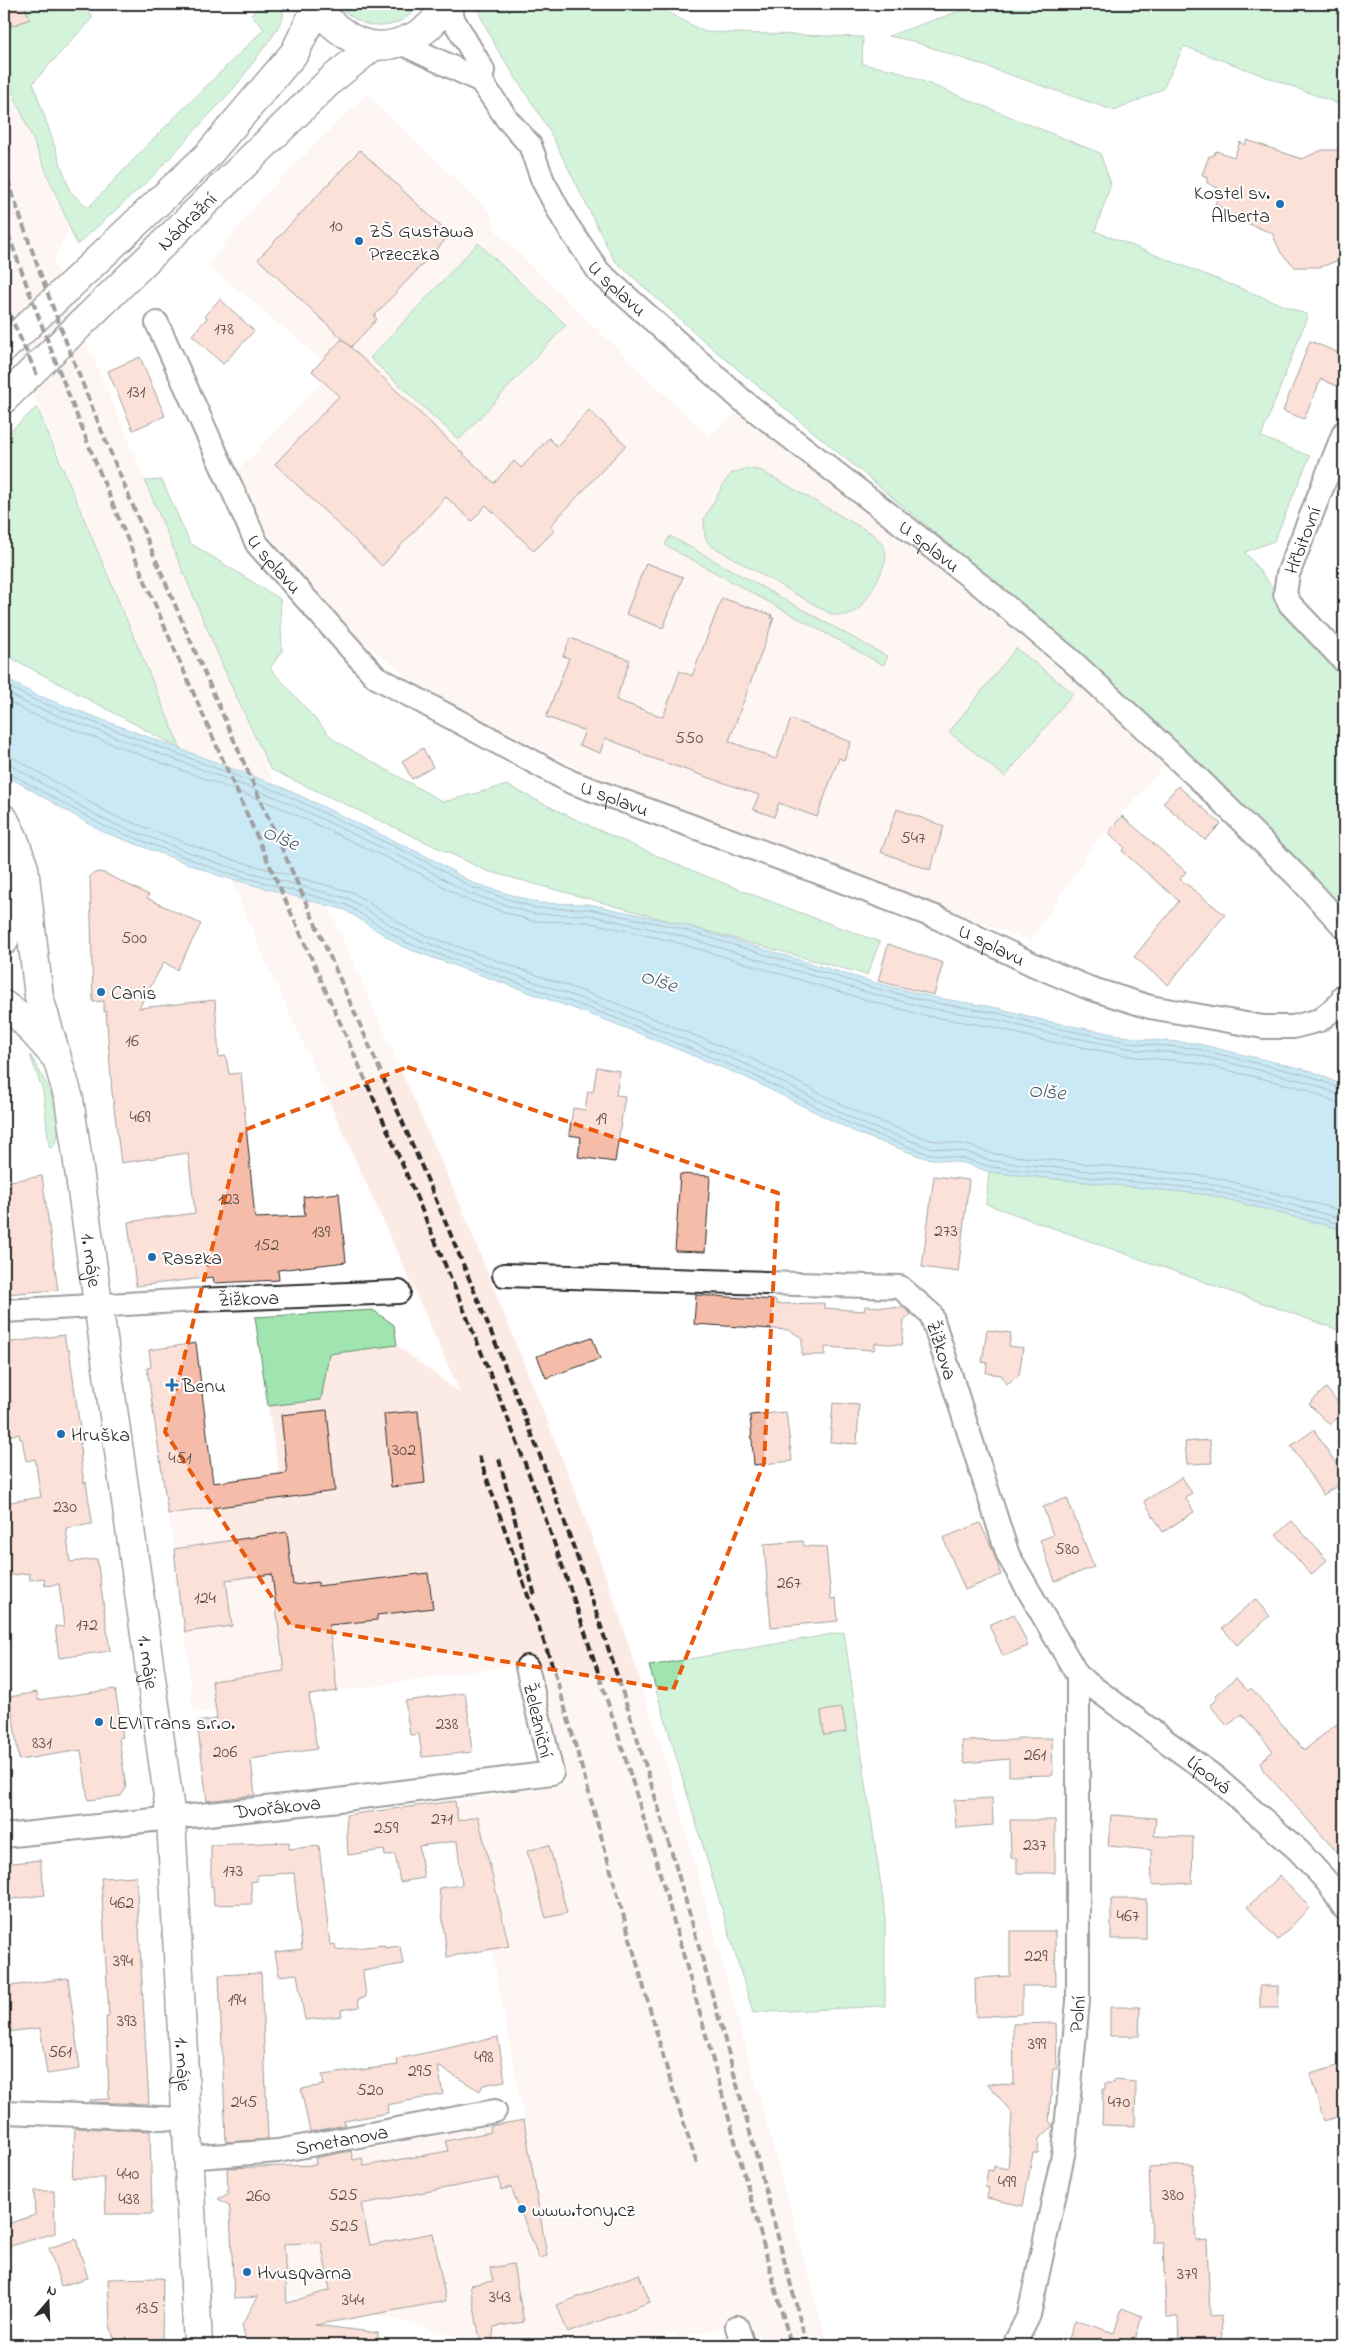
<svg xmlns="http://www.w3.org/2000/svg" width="1348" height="2349" font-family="'Indie Flower',sans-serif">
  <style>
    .built { fill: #fcebe5 }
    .green { fill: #a0e4b0; stroke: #66886e }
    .water { fill: #87cee8; stroke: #628d9c }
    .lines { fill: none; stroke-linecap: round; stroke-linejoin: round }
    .shore { stroke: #506c77; stroke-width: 1 }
    .building { fill: #f5bda9; stroke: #2b2b2b; fill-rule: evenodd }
    .street-casing { stroke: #2b2b2b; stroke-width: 26 }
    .secondary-casing { stroke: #2b2b2b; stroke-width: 31 }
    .street { stroke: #fff; stroke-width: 22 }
    .secondary { stroke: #fff; stroke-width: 28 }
    .rail { stroke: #2b2b2b; stroke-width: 4; stroke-dasharray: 8 4; stroke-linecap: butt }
    .marked { fill: none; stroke: #e8590c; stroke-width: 4; stroke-dasharray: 10 6; stroke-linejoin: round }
    .poi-dot { fill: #1f6fb2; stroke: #fff; stroke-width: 2 }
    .labels { text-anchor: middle; stroke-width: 4; stroke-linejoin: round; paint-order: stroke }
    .number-label { font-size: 18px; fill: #5e504a }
    .poi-label { font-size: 20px; fill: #2b2b2b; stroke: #fff; text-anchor: start }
    .street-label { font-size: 20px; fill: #2b2b2b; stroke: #fff }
    .water-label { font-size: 21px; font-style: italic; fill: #475c64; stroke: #fff }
  </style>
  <rect width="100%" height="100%" fill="#fff"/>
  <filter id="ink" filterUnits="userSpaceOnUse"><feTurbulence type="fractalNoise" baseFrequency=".02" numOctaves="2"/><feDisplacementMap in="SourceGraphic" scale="10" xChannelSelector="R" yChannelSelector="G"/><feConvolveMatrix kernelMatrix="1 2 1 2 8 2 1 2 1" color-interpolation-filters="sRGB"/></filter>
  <g filter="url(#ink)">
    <g class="built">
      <polygon points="4,71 69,230 53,261 230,683 460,1204 576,1493 615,1602 672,1781 828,2345 759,2345 751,2321 676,2338 674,2334 659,2337 655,2345 492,2345 492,2340 455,2336 371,2313 287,2294 284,2244 290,2243 284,2223 281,2166 524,2119 492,1950 485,1951 460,1841 455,1801 566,1785 530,1663 193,1713 185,1632 232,1626 226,1581 245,1578 243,1562 240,1540 174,1549 168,1514 283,1498 268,1406 321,1400 329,1354 397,1345 461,1394 247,919 181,749 4,323"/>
      <polygon points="367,94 490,212 496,231 709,437 735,413 775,434 975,597 1085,691 1165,765 1092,847 1031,941 611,785 426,691 331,617 265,542 235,474 333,370 250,299 207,266 262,197"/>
    </g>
    <g class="green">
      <polygon points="4,4 79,4 93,17 33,83 70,191 88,208 155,137 264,29 251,15 261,4 283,4 283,18 272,37 235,87 152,177 77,245 4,71"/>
      <path d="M337 4H421C395 34 364 33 337 4Z"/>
      <polygon points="481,4 652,4 705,32 863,37 862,64 895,70 1100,153 1111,184 1095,231 1308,315 1261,437 1310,456 1274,541 1245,552 1274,589 1344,665 1344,912 1086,658 711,347 614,260 548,128 496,47 478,11"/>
      <polygon points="980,4 1344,4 1344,106 1184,46 1163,89 1115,111 912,41 888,36"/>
      <polygon points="478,243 566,325 459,440 370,358"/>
      <polygon points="37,407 181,749 4,654 4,437"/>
      <path d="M748 468 762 471 871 533C878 539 885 545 886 555 887 566 866 604 857 610 850 616 840 616 831 614L710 545 705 537 704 519 726 480 732 473Z"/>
      <path d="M162 480 190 543 280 599 282 652 270 668 334 740 443 802 507 785C627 848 753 896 880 942L867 975 487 871 270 769 230 683 145 481Z"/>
      <polygon points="670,536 888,657 883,665 665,545"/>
      <polygon points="1016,648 1073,693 1005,777 949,732"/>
      <path d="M30 1055C44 1078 71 1123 52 1148L49 1147 43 1091Z"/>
      <polygon points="989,1172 1211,1195 1344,1230 1344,1332 986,1204"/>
      <polygon points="373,1310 394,1325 397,1345 329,1354 321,1400 268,1406 255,1317"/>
      <polygon points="844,1632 885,1913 885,2006 753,2013 649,1666"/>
    </g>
    <polygon class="water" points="4,678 34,694 284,788 430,858 473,883 538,903 589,904 677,923 876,983 932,997 998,1008 1046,1021 1140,1039 1194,1043 1312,1071 1344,1086 1344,1230 1211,1195 989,1172 964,1163 925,1158 859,1134 745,1077 611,1022 403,947 345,910 220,876 101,831 4,774"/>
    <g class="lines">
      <g class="shore">
        <polyline points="4,684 32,699 282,793 427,862 471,887 536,908 589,909 675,927 874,988 931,1002 997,1013 1045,1026 1139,1044 1194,1048 1310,1076 1344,1090"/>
        <polyline points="4,691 30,705 280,799 424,868 468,893 534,914 588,915 674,934 873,994 929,1008 995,1019 1043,1032 1138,1050 1193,1054 1308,1082 1344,1097"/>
        <polyline points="4,699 27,712 277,806 421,874 465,899 532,921 587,922 672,941 870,1001 927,1016 994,1027 1042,1040 1136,1057 1192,1062 1306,1089 1335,1103 1344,1104"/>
        <polyline points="4,756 14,758 110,814 226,858 352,892 411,930 618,1004 752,1059 867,1117 930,1140 967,1145 994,1154 1213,1177 1344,1211"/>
        <polyline points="4,764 11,765 106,821 223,865 349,899 408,936 615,1011 750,1066 864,1124 928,1147 966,1152 992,1161 1212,1184 1344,1219"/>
        <polyline points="4,770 104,826 221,871 347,905 405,942 613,1017 747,1072 861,1129 926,1153 965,1159 991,1167 1212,1190 1344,1225"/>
      </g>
    </g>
    <g class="building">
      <polygon points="4,4 24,4 30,19 12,26"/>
      <polygon points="1247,140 1302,159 1322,150 1344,150 1344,258 1321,267 1295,267 1281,253 1272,233 1219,212 1221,207 1215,204 1222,190 1207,183 1207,177 1202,175 1209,156 1213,156 1216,151 1234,157 1240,142 1245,145"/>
      <polygon points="360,150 450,235 374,316 377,319 351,347 258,259"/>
      <polygon points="220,299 254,331 223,364 192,335 207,318 205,315"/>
      <polygon points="342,339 494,483 514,461 521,468 549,438 557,446 589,410 626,445 550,526 555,530 534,551 486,505 472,521 446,497 382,566 275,464 339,396 312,371"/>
      <polygon points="1310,341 1344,355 1344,369 1337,386 1321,379 1304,419 1283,411"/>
      <polygon points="140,357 165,416 133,430 108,371"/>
      <polygon points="646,563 683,577 663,628 626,614"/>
      <polygon points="722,598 772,615 771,618 774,618 729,741 776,759 791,719 851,742 844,760 839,758 817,817 779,803 774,817 753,809 759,795 640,754 641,752 605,738 600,753 579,745 585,731 546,717 569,658 563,656 570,638 630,660 616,700 663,717 680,671 692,676"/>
      <polygon points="423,748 433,767 412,779 402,761"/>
      <polygon points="1178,786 1221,824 1205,840 1163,803"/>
      <polygon points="897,809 944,826 930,870 881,852"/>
      <polygon points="1122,816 1186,872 1180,879 1225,915 1168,985 1134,957 1179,901 1122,851 1125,848 1108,832"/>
      <polygon points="98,872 104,873 149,895 147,898 201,924 177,970 164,962 139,1008 215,1000 219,1057 226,1056 229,1074 241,1073 255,1218 305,1216 303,1197 339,1193 346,1262 278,1270 279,1280 214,1283 213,1277 136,1286 128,1222 195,1213 188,1153 121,1163 112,1092 106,1011 104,1012 104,1001 93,1002 90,875"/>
      <polygon points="888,944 943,963 934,995 878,981"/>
      <polygon points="597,1067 620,1071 616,1095 625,1096 615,1162 578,1157 581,1137 569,1135 573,1108 585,1110 588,1091 593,1092"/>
      <polygon points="680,1174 710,1176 705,1252 675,1251"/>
      <polygon points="42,1176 58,1290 4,1294 4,1182"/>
      <polygon points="934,1176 969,1180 958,1272 922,1267"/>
      <polygon points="696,1295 776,1300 776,1304 824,1303 824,1308 864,1311 865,1306 904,1308 911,1314 904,1321 902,1345 875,1343 874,1350 825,1347 825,1355 802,1355 802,1338 789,1330 694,1324"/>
      <polygon points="987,1330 1011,1333 1009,1346 1023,1348 1019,1375 1007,1384 1001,1375 986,1373 987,1363 982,1362"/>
      <polygon points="64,1335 67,1350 69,1349 82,1443 80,1443 81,1462 84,1483 86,1482 92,1521 92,1524 66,1528 70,1562 97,1559 110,1651 59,1658 55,1626 64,1627 59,1584 45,1586 44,1578 30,1580 29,1573 6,1576 4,1564 4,1503 41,1497 35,1459 26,1461 22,1439 20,1439 19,1434 4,1436 4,1343"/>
      <polygon points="592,1337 600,1359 546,1378 537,1356"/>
      <polygon points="196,1343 213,1483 287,1473 281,1415 327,1410 335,1491 168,1514 147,1368 151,1367 149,1350"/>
      <polygon points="1326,1388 1344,1409 1344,1412 1330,1425 1309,1404"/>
      <polygon points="833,1403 859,1405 857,1444 830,1442"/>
      <polygon points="418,1411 425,1483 391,1487 384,1414"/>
      <polygon points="786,1412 792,1461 754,1465 750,1415"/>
      <polygon points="1314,1430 1344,1476 1344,1481 1323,1495 1291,1446"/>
      <polygon points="1210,1440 1212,1463 1187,1464 1185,1442"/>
      <polygon points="1182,1477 1192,1493 1185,1497 1194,1512 1163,1532 1144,1501"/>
      <polygon points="1067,1498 1094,1567 1055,1581 1040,1540 1053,1535 1043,1507"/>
      <polygon points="1292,1521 1327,1560 1311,1575 1276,1534"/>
      <polygon points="980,1523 992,1548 1001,1575 965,1590 943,1538"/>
      <polygon points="287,1532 293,1585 318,1582 318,1586 428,1573 433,1608 377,1615 377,1620 329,1625 337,1691 309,1695 317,1749 251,1759 255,1795 207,1801 197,1722 217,1719 212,1681 284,1671 272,1574 226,1580 232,1626 185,1632 183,1616 181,1616 174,1549"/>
      <polygon points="803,1541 804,1546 826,1547 831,1599 836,1598 838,1621 771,1627 764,1544"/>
      <polygon points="1255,1599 1270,1616 1237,1645 1222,1628"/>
      <polygon points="1014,1614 1028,1646 1003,1656 989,1625"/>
      <polygon points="1236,1678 1248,1691 1251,1688 1303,1749 1306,1749 1344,1718 1344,1860 1263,1770 1260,1762 1273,1751 1242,1714 1227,1726 1210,1705 1216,1700 1216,1695"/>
      <polygon points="115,1689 123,1737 119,1738 126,1788 121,1796 88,1800 81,1750 19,1760 10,1697 37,1692 38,1700"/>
      <polygon points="465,1693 471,1732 470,1733 472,1752 422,1757 419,1734 410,1735 405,1701"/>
      <polygon points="842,1708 846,1732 824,1735 821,1711"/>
      <polygon points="1017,1738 1052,1738 1053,1775 1009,1776 1009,1759 964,1763 962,1741 1017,1740"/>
      <polygon points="992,1798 993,1825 956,1828 954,1800"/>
      <polygon points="455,1801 458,1821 478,1816 509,1946 447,1957 439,1888 462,1885 457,1841 419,1846 424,1878 400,1882 395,1854 385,1856 384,1850 348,1855 346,1815"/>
      <polygon points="1111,1815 1156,1818 1154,1836 1193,1837 1192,1883 1152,1885 1151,1850 1108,1846"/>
      <polygon points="1010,1820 1055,1820 1055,1873 1017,1873 1017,1858 1011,1858"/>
      <polygon points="289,1842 289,1849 319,1846 330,1945 335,1944 336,1950 385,1945 385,1948 400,1946 403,1964 363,1971 366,1997 358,1999 359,2007 341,2010 342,2016 305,2020 297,1974 279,1976 275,1952 302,1949 294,1873 257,1875 257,1881 251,1882 252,1904 214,1905 213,1886 211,1887 211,1845"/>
      <polygon points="549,1845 567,1913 546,1918 527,1851"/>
      <polygon points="40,1860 45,1895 4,1900 4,1864"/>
      <polygon points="136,1876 149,2104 90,2102 90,2100 109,2099 106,2017 109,2017 101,1878"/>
      <polygon points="1280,1876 1310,1907 1278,1940 1247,1907"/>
      <rect x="1111" y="1899" width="35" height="40"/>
      <polygon points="1010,1931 1055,1931 1056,1986 1022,1986 1022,2014 976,2017 975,1978 1010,1976"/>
      <polygon points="261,1973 268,2139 226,2142 219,1975"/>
      <polygon points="68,1978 80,2069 47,2074 40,2028 6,2032 4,1987"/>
      <rect x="1260" y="1986" width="18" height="22"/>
      <polygon points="1110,2007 1140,2007 1139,2036 1110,2036"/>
      <polygon points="1056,2023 1057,2069 1053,2069 1049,2121 1053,2126 1039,2139 1038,2153 1033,2153 1023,2206 987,2198 989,2188 985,2187 988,2170 993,2171 994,2166 1008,2169 1012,2113 987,2083 1014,2085 1013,2024"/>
      <polygon points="498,2037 505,2081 483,2085 480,2091 438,2066 443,2094 387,2105 388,2113 344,2121 345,2125 310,2132 301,2089 324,2085 322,2075 398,2065 397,2059"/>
      <polygon points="1341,2065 1344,2076 1344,2115 1324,2121 1310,2074"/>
      <polygon points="1114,2080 1136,2082 1135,2126 1102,2125 1103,2089 1105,2089 1105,2083 1114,2083"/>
      <path d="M524 2120 547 2256 539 2258 511 2187 501 2190 499 2178 361 2204 370 2245 433 2233 446 2301 315 2325 378 2333V2345H247L242 2325 258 2297 234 2298 230 2211 229 2205 218 2199 228 2194 227 2168 316 2165 315 2158 351 2151 353 2160 362 2158 364 2166 448 2151 445 2141 491 2132 490 2126ZM321 2242 330 2290 287 2303 284 2244Z"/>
      <polygon points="75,2128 150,2131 152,2214 106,2214 104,2178 72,2178"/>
      <polygon points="1193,2165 1196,2241 1207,2240 1210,2316 1221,2315 1222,2345 1179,2345 1178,2317 1166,2317 1163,2242 1152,2242 1149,2167"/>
      <polygon points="34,2191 54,2191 55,2233 4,2248 4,2225 35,2215"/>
      <polygon points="76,2239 88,2278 61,2286 49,2248"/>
      <polygon points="513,2264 524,2322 494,2327 492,2345 481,2345 470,2285 493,2281 490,2268"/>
      <polygon points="639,2274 650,2302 568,2333 557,2305"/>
      <polygon points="163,2278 162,2345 114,2339 110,2325 108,2279"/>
      <polygon points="1122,2308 1142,2316 1135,2340 1139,2342 1138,2345 1067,2345 1075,2320 1114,2333"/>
    </g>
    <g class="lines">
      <defs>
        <g id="street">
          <polyline points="450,4 453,19 483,70 481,81"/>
          <path id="s1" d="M401 43 481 81 507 119 530 145 543 181 565 222 599 272 742 400 983 587 1072 661 1202 782 1299 878 1344 927"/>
          <path id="s2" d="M157 323 257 544 376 677 571 782 823 874 938 918 1034 965 1089 988 1150 1007 1263 1027H1293L1320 1020 1341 1003 1344 995"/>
          <polyline points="1344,432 1288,574 1285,594 1290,604 1344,661"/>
          <path id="s3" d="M504 1275 900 1287 931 1314 1008 1555 1078 1676 1216 1778 1299 1851 1329 1884 1344 1908"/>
          <path id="s4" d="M4 1311 196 1300 399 1292"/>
          <path id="s5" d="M4 1836 330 1801 552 1773 527 1667"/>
          <polyline points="4,2112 186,2119"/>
          <path id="s6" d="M187 2158 278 2151 495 2111"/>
          <polyline points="737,2327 743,2345"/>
          <path id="s7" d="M1014 2345 1029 2315 1064 2150 1078 2001V1676"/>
        </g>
        <g id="secondary">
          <path d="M315 4 316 8C345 39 371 58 413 37 429 29 437 20 444 4"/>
          <polyline points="4,348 207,156 295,52 316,8"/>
          <path id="s8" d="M4 399 331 80 372 47"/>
          <path id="s9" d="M4 819 14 839 24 868 39 997 69 1099 171 1818 198 2345"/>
          <polyline points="4,941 22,877"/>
          <polyline points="4,1005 20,1017 53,1054"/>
        </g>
      </defs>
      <use href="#street" class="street-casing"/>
      <use href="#secondary" class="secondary-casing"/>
      <use href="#street" class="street"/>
      <use href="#secondary" class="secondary"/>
      <g class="rail">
        <path d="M4 168C53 320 116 467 179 614 293 879 416 1140 521 1407 642 1712 722 2030 807 2345"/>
        <path d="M4 222C147 627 346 1009 504 1409 624 1713 704 2031 791 2345"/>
        <polyline points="4,302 37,375"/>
        <polyline points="479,1456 555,1673 670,2080 697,2164"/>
        <polyline points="499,1459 535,1596"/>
      </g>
    </g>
  </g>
  <path d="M0 0H1348V2349H0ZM407 1067 778 1193 764 1463 673 1690 290 1625 165 1432 242 1131Z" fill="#fff" fill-opacity=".55" fill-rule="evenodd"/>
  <path class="marked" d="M407 1067 778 1193 764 1463 673 1690 290 1625 165 1432 242 1131Z"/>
  <g class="poi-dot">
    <circle cx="1280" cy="204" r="5"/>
    <circle cx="359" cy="241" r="5"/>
    <circle cx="101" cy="992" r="5"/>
    <circle cx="152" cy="1257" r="5"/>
    <path d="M169.5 1377.5h5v5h5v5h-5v5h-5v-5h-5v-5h5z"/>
    <circle cx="61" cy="1434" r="5"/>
    <circle cx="99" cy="1722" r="5"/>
    <circle cx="522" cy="2209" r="5"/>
    <circle cx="247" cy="2272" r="5"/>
  </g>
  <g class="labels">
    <g class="number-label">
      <text x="336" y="231">10</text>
      <text x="224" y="334">178</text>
      <text x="136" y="397">131</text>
      <text x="689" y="743">550</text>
      <text x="913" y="843">547</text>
      <text x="134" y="943">500</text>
      <text x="132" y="1046">16</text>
      <text x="140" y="1122">469</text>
      <text x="601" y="1124">19</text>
      <text x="229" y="1204">123</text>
      <text x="946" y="1236">273</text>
      <text x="321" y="1237">139</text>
      <text x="267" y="1250">152</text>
      <text x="404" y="1455">302</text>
      <text x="180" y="1463">451</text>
      <text x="65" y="1512">230</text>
      <text x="1067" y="1554">580</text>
      <text x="789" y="1588">267</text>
      <text x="205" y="1603">124</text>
      <text x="87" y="1630">172</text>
      <text x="447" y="1729">238</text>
      <text x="42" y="1748">831</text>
      <text x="225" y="1757">206</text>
      <text x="1035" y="1760">261</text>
      <text x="442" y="1824">271</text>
      <text x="386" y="1833">259</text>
      <text x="1035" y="1850">237</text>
      <text x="233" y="1876">173</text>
      <text x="122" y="1908">462</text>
      <text x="1128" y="1921">467</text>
      <text x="1036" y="1961">229</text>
      <text x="123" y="1966">394</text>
      <text x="237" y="2005">194</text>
      <text x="127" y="2026">393</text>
      <text x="1037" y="2049">399</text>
      <text x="60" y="2057">561</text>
      <text x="484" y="2062">498</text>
      <text x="420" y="2076">295</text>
      <text x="370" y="2095">520</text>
      <text x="244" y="2107">245</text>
      <text x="1119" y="2107">470</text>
      <text x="128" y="2179">440</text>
      <text x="1007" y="2187">499</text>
      <text x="343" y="2200">525</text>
      <text x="1173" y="2200">380</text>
      <text x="258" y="2201">260</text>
      <text x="129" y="2204">438</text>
      <text x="344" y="2231">525</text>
      <text x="1187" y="2279">379</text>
      <text x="500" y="2302">343</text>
      <text x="353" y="2305">344</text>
      <text x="147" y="2313">135</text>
    </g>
    <g class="poi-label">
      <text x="1270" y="199" text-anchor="end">Kostel sv.<tspan x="1270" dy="23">Alberta</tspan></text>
      <text x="369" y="237">ZŠ Gustawa<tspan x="369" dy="23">Przeczka</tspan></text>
      <text x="111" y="999">Canis</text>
      <text x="162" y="1264">Raszka</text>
      <text x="182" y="1392">Benu</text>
      <text x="71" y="1441">Hruška</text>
      <text x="109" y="1729">LEVITrans s.r.o.</text>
      <text x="532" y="2216">www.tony.cz</text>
      <text x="257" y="2279">Hvusqvarna</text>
    </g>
    <g class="street-label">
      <text dy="7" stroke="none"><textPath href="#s8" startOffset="255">Nádražní</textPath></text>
      <text dy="7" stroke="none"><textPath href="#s1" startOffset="339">U splavu</textPath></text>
      <text transform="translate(1302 540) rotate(-69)" y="7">Hřbitovní</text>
      <text dy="7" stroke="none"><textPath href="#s1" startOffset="744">U splavu</textPath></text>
      <text dy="7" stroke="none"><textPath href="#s2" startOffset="269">U splavu</textPath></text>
      <text dy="7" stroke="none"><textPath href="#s2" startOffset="689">U splavu</textPath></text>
      <text dy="7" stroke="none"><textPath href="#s2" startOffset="1094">U splavu</textPath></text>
      <text dy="7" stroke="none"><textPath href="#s9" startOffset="452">1. máje</textPath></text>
      <text dy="7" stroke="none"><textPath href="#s4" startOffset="245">Žižkova</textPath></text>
      <text dy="7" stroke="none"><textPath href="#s3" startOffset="475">Žižkova</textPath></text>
      <text dy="7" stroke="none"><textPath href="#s9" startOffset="858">1. máje</textPath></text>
      <text transform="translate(539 1720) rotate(77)" y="7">Železniční</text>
      <text dy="7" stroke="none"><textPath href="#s3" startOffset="994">Lípová</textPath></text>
      <text dy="7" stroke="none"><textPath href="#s5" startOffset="275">Dvořákova</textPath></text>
      <text dy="7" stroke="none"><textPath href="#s7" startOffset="339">Polní</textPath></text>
      <text dy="7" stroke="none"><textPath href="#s9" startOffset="1262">1. máje</textPath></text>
      <text dy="7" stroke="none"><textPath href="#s6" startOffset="156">Smetanova</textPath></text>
    </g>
    <g class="water-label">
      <text transform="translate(281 837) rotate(23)" y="7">Olše</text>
      <text transform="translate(659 980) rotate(18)" y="7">Olše</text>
      <text transform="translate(1047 1091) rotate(5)" y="7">Olše</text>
    </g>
  </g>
  <rect width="1348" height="2349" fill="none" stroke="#fff" stroke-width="20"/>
  <rect x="10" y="10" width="1328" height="2329" fill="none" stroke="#2b2b2b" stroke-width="2" filter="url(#ink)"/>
  <g transform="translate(48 2302) rotate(19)" stroke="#ffffff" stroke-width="4" paint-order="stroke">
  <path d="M0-4L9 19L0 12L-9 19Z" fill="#2b2b2b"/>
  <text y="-8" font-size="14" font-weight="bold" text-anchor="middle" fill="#2b2b2b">N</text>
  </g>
</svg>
